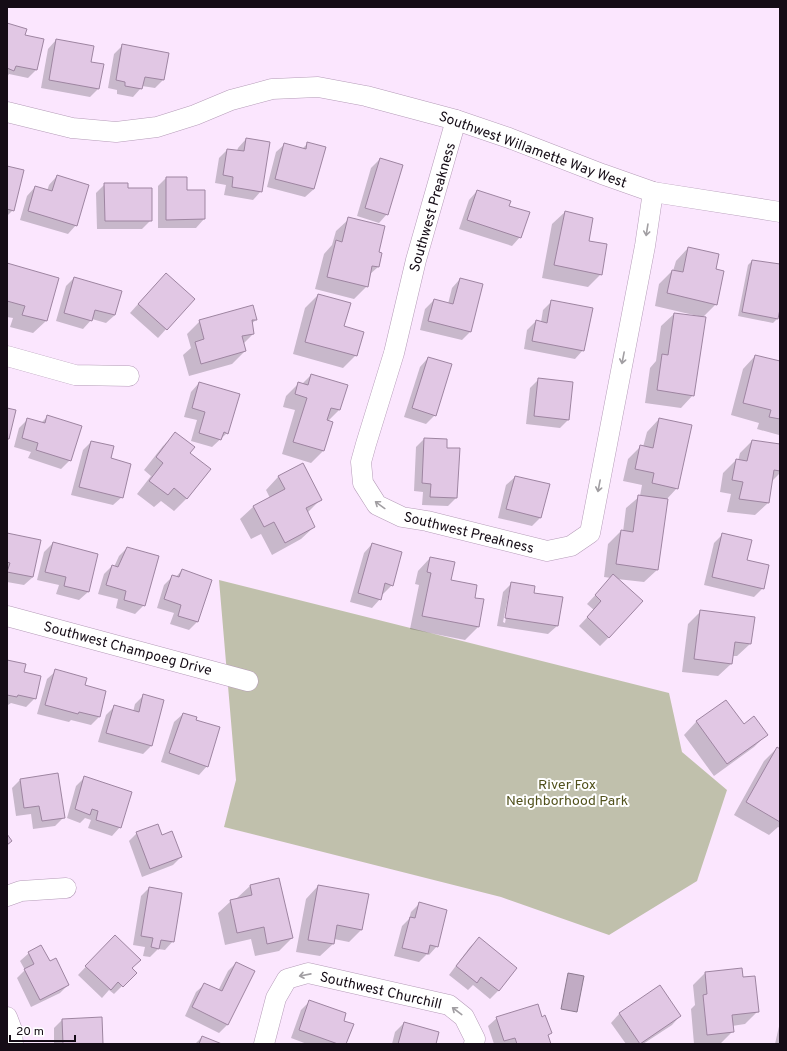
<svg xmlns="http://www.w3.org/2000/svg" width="787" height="1051" font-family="Overpass,sans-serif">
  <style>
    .green { fill: #c0c0ac }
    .water { fill: #c1abc4; stroke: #8d7b90 }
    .shadow { fill: #0003; fill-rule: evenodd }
    .building { fill: #e1c7e4; stroke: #9e85a1 }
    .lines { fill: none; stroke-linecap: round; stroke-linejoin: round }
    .street-casing { stroke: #b59cb8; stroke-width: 21 }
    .street { stroke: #fff; stroke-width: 20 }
    .oneway { stroke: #a19ea2 }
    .labels { text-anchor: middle; stroke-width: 4; stroke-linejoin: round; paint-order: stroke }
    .street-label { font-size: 14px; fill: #150c16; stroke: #fff }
    .park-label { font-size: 14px; fill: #51511c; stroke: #fff }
  </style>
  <rect width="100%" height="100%" fill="#fbe6fe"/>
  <polygon class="green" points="219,580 669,693 682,752 727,790 697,881 609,935 501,897 224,827 236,780"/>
  <polygon class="water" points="568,973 584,976 577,1012 561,1009"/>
  <g class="shadow">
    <polygon points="7,24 24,36 36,70 28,78 9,74 7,77"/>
    <polygon points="56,40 90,63 98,89 90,97 41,88 48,49"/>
    <polygon points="123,45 168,54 163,80 155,88 142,86 141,88 133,97 117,94 117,90 108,88 114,54"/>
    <polygon points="246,139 261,191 253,200 224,195 226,185 215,183 219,158 227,150 237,151 238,148"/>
    <polygon points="308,143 314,189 305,197 267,187 276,152 285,144 302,149"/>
    <polygon points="380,159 387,214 379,223 357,216 371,168"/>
    <polygon points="7,167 13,210 7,216"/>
    <polygon points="57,176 76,225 68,234 20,220 27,196 35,187 47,191 49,185"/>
    <polygon points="166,178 186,178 186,191 204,191 204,219 196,228 158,228 158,186"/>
    <polygon points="105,184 127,189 151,220 142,229 97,229 96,193"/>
    <polygon points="477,191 508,206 520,237 512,246 459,229 469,200"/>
    <polygon points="565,212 588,241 601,274 588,287 542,278 552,224"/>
    <polygon points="349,219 377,253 378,267 369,275 367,286 354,299 315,289 324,254 332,245 336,231"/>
    <polygon points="688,248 716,304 702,318 693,395 681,408 645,403 650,368 656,361 661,326 674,314 698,317 698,316 655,306 659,284 672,271 673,271 676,261"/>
    <polygon points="752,261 780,265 780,308 779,308 777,319 773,323 738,316 748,265"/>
    <polygon points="7,264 46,321 33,333 10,327 13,318 7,317"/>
    <polygon points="74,278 115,315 106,323 92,319 83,329 56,321 66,286"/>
    <polygon points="460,279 482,285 470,332 462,340 420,330 425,309 434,300 448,304 452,288"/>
    <polygon points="157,283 193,299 158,338 130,313"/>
    <polygon points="318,295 343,327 356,355 343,368 293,354 305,308"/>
    <polygon points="552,301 583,350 575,359 524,349 527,330 536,321 541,322 543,310"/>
    <polygon points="256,320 251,324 253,334 243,344 245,351 232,364 189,376 183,355 191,348 187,334 200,321"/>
    <polygon points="755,356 780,362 780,433 779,435 757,429 759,423 731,415 743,369"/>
    <polygon points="428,358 435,415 426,424 404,417 420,367"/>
    <polygon points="311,375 339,410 328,421 324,450 311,463 282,454 295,410 283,407 286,396 299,383 302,384"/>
    <polygon points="539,379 568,420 560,428 526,424 530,388"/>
    <polygon points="199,383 227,433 212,447 191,441 197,420 184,417 191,392"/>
    <polygon points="48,416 70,460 61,469 28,458 31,452 14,447 19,428 28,419 41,423"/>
    <polygon points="659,419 677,488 666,500 657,570 644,582 617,579 609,637 600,646 579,626 594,610 587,604 611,578 604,577 608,544 621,531 623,532 626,508 640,496 642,485 623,481 628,459 640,447 643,447 647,432"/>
    <polygon points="176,433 187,498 174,511 161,501 154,507 137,494 151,476 144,470 163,446"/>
    <polygon points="424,439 446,449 456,498 448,506 422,505 423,492 414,491 416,447"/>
    <polygon points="752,441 780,445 780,473 771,482 768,503 755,515 727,512 731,494 720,492 723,473 736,460 738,461 740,453"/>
    <polygon points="91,442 110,459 122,497 113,505 71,495 83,450"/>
    <polygon points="303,464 321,499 307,513 314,527 301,539 272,555 261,534 251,539 240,519 253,507 270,498 266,490 278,477"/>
    <polygon points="515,477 540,518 532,526 498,518 506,485"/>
    <polygon points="7,534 33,577 24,585 7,582"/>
    <polygon points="723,534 746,561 763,588 754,597 704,585 714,543"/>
    <polygon points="53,543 97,555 88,592 79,600 56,594 59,585 37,580 44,552"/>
    <polygon points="372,544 392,585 383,594 382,593 380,599 372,608 350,602 364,553"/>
    <polygon points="127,548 144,605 135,614 116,608 118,599 98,594 104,574 112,566 114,567 119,556"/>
    <polygon points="430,558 450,580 473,599 483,600 478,627 465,640 410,629 419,585 415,584 418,571"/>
    <polygon points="182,570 197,622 189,630 170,624 174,613 157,608 164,585 173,576 176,577"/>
    <path d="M512 583 533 594 562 598 557 626 548 634 497 626 503 592ZM509 592H511L505 623 503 622Z"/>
    <polygon points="701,611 750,644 737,656 732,656 731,664 718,676 682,672 688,624"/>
    <polygon points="7,661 35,698 26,707 11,703 8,705 7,705"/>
    <polygon points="56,671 84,686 99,717 91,725 71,720 69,722 37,714 47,679"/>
    <polygon points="144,695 152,745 143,754 98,742 106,715 114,707 133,712 135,704"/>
    <polygon points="726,701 743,725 766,735 754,747 714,776 684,735 696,722"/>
    <polygon points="183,714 207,766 199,775 161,762 174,722"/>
    <polygon points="777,748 780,750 780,828 778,827 769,835 734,815 764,761"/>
    <polygon points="85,777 120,827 112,836 88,828 91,820 85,818 80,823 67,818 76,786"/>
    <polygon points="20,780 64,817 55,826 33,829 31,814 16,816 12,788"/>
    <polygon points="137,833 161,836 181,857 173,865 142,877 129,841"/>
    <polygon points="279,879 292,938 279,951 255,956 251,939 225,945 218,913 231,901 238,899 237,898 250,886"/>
    <polygon points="318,886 362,929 349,942 334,939 333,944 320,956 296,952 306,899"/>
    <polygon points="149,888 173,941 165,950 158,949 150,957 143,956 145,947 133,945 141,896"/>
    <polygon points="419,904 437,946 429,955 427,954 419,962 394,956 402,926 409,919 411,912"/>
    <polygon points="115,936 131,968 135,973 114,994 109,990 102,998 78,975"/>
    <polygon points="479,939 516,968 498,991 490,999 473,985 468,990 449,975 470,947"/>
    <polygon points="29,953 49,962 68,985 60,993 31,1007 17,978 25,970 20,961"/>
    <polygon points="236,963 228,1024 219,1033 185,1016 196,992 205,984 218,991 228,971"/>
    <polygon points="705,973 742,978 758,1011 745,1024 732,1026 733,1031 720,1044 694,1044 691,1009 695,1005 693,985"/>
    <polygon points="660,987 680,1016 672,1025 643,1044 626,1044 611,1023 619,1014"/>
    <polygon points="310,1001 342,1021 345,1044 307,1044 291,1038 301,1010"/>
    <polygon points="497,1018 541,1018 551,1032 547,1036 550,1044 494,1044 488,1026"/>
    <polygon points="62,1020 102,1044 54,1044 54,1028"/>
    <polygon points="780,1022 780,1044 775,1044"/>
    <polygon points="404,1023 435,1044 392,1044 395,1032"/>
    <polygon points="202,1037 220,1044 195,1044"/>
  </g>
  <g class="building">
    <polygon points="7,23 27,29 25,35 44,39 37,70 16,66 14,71 7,68"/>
    <polygon points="56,39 94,46 91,62 104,64 99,89 49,80"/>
    <polygon points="122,44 169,53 164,80 145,77 142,89 125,86 125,82 116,80"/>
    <polygon points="246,138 270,142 262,192 232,187 233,177 223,175 227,149 244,151"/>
    <polygon points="307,142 326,147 314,189 275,179 284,143 306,149"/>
    <polygon points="380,158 403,165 388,215 365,208"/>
    <polygon points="7,166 24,170 14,211 7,209"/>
    <polygon points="57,175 89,185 77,226 28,211 35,186 52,191"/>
    <polygon points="166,177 187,177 187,190 205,190 205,219 166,220"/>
    <polygon points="104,183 128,183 128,188 152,188 152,221 105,221"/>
    <polygon points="477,190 511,201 509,206 530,212 521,238 467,220"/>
    <polygon points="565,211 593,218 589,241 607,244 602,275 554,265"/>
    <polygon points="348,217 385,226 379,252 382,253 379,267 372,266 368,287 327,277 336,240 342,242"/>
    <polygon points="688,247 719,254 716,269 724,271 717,305 667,293 672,270 683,272"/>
    <polygon points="752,260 780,264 780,309 778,319 742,312"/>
    <polygon points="7,263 59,278 47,321 22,315 25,306 7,301"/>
    <polygon points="166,273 195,299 167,330 138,304"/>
    <polygon points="74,277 122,291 115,315 95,310 92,321 64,313"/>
    <polygon points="460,278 483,284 471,332 428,321 434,299 453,304"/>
    <polygon points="318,294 351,303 344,326 364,332 357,356 305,342"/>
    <polygon points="551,300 593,308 584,351 532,341 536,320 547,323"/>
    <polygon points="253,305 257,320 252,320 254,334 242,336 246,351 201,364 195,342 204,339 199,320"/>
    <polygon points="674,313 706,317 694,396 657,390 662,354 668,355"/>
    <polygon points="755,355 780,361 780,419 769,417 771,410 743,403"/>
    <polygon points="428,357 452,364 436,416 412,408"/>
    <polygon points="311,374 348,385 340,410 331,408 327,420 333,422 324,451 293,442 307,398 295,394 298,382 308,385"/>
    <polygon points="538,378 573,382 569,420 534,416"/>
    <polygon points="199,382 240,394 228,434 224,432 221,440 199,433 205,412 192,408"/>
    <polygon points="7,408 16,410 9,439 7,439"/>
    <polygon points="47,415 82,426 71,461 36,450 38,443 22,438 27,418 45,423"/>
    <polygon points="659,418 692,425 678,489 652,483 654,473 635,469 640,445 653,448"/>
    <polygon points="175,432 195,447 190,453 211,469 187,499 174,488 168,495 149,481 163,463 156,457"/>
    <polygon points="424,438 447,439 447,448 460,448 457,498 430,497 431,484 422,483"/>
    <polygon points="752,440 780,444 780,471 774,470 769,503 739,499 743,482 732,480 736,459 747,461"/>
    <polygon points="91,441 114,446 111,458 131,464 123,498 79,487"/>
    <polygon points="303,463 322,500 306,508 315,527 285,543 274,522 264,527 253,506 285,489 278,476"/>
    <polygon points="515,476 550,484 541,518 506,509"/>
    <polygon points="638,495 668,499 658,570 616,564 621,530 633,532"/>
    <polygon points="7,533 41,540 33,577 7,572 10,563 7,562"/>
    <polygon points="722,533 752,540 747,560 769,565 764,589 712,577"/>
    <polygon points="53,542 98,554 89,592 64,586 66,577 45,572"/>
    <polygon points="372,543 402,552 393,586 385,583 381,600 358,593"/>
    <polygon points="127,547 159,556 145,606 124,600 126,591 106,585 112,565 118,567"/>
    <polygon points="430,557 455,562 451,580 477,585 475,598 484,599 479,627 422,616 431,573 427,572"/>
    <polygon points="182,569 212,580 198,622 178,616 181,605 164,599 172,575 179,577"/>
    <polygon points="613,574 643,601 609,638 587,617 601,601 595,595"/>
    <polygon points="511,582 535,586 534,593 563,597 558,626 505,618"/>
    <polygon points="700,610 755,617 751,644 735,642 732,664 694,659"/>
    <polygon points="7,660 26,664 24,672 41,676 36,699 18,695 17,697 7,695"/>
    <polygon points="55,669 87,678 85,685 106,691 100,717 79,712 78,714 45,705"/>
    <polygon points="143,694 164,700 152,746 106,733 114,705 139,712"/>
    <polygon points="726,700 744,724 754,716 768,735 727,764 696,721"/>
    <polygon points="183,713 197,717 196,720 220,727 208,767 169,753"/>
    <polygon points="777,747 780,749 780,822 746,802"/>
    <polygon points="58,773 65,818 42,821 39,806 24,808 20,779"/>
    <polygon points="84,776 132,792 121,828 96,820 98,811 92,809 90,815 75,809"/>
    <polygon points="158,824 162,835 172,831 182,857 150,869 136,832"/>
    <polygon points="7,834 12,841 7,845"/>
    <polygon points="279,878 293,938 267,944 264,927 237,933 230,900 252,895 250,885"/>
    <polygon points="318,885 369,894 362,930 337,925 334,944 308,940"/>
    <polygon points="149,887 182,893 174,942 161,940 159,949 151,947 153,938 141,936"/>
    <polygon points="419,902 447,910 438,947 430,945 428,954 402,948 410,917 415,918"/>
    <polygon points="115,935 141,960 132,968 137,973 123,987 118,982 111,990 85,966"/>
    <polygon points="479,937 517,968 499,991 481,977 477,983 456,966"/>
    <polygon points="41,945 50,961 56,958 69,985 40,1000 24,969 34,964 28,952"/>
    <polygon points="236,962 255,971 228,1025 192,1007 204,983 222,991"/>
    <polygon points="742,968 743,977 755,976 759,1012 732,1015 734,1032 707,1035 703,995 707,994 705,972"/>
    <polygon points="660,985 681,1016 640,1044 619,1013"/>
    <polygon points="309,1000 346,1013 344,1021 354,1024 346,1044 338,1044 299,1030"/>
    <polygon points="538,1004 542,1017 545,1015 552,1033 548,1035 551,1044 517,1044 515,1038 504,1041 496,1017"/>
    <polygon points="102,1017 103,1044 63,1044 62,1019"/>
    <polygon points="404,1022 439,1032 436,1044 398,1044"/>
    <polygon points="202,1036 222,1044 199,1044"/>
  </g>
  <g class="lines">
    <defs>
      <g id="street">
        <polyline points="7,112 72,128 116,132 157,127 195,115 231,100 272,89 318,87 366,96 456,120 509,138 602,174 653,192 780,212"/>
        <polyline points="456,120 416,260 394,353 366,444 361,462 363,483 377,505 402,517 427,521 547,551 571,546 590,533 645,246 653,192"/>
        <polyline points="7,356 75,375 129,376"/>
        <polyline points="7,616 248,681"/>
        <polyline points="7,896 21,891 66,888"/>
        <polyline points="7,1017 12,1030 13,1044"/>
        <polyline points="264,1044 276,998 287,979 308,973 449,1005 464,1017 475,1039 474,1044"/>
      </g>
    </defs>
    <use href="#street" class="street-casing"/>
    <use href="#street" class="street"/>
  </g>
  <defs><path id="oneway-shaft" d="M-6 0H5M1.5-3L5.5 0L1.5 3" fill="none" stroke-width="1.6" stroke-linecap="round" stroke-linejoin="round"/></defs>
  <g class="oneway">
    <use href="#oneway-shaft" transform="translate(647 230) rotate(99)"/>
    <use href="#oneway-shaft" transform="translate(623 358) rotate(101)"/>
    <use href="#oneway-shaft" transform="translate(599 486) rotate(101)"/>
    <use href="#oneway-shaft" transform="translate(380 505) rotate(-144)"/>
    <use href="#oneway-shaft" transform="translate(305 975) rotate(169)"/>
    <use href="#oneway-shaft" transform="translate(457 1011) rotate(-143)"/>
  </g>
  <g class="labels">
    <g class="street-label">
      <text transform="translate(533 149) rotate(20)" y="5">Southwest Willamette Way West</text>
      <text transform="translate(432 207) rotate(-74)" y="5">Southwest Preakness</text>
      <text transform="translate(469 532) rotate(14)" y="5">Southwest Preakness</text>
      <text transform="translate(128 648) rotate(15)" y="5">Southwest Champoeg Drive</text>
      <text transform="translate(381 990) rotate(13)" y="5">Southwest Churchill</text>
    </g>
    <g class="park-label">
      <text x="567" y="789">River Fox<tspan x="567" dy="16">Neighborhood Park</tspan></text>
    </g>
  </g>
  <rect width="787" height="1051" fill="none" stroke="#150c16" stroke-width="16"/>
  <path d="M10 1035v6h65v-6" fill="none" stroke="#150c16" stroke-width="2"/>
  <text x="16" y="1035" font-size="12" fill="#150c16" stroke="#ffffff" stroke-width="3" paint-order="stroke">20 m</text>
</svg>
